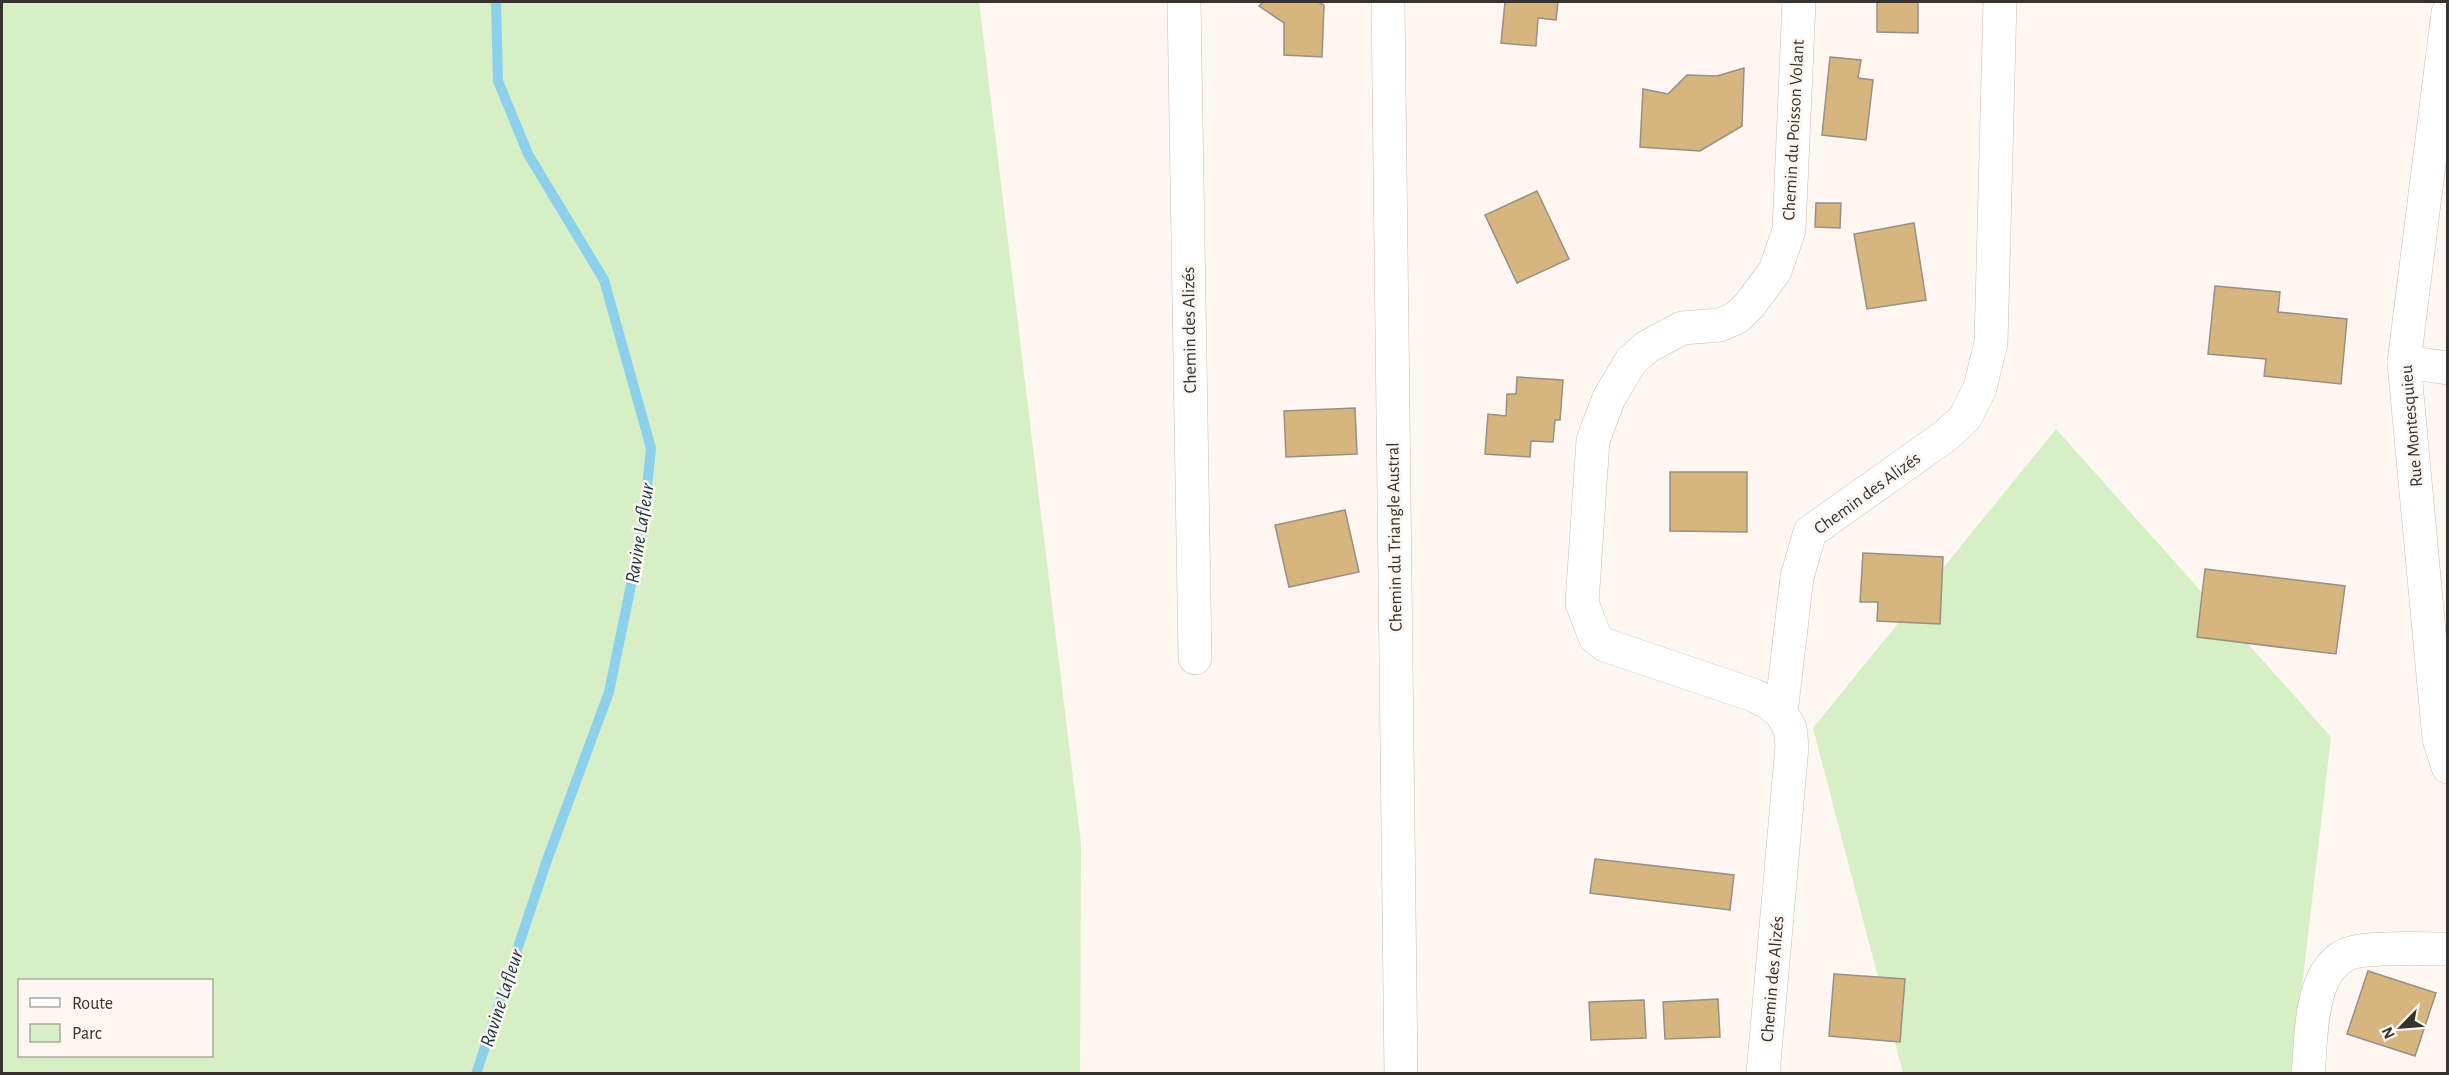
<svg xmlns="http://www.w3.org/2000/svg" width="2449" height="1075" font-family="'Alegreya Sans',sans-serif">
  <style>
    .green { fill: #d7efc5; fill-rule: evenodd }
    .lines { fill: none; stroke-linecap: round; stroke-linejoin: round }
    .stream { stroke: #8bd0ed; stroke-width: 10 }
    .building { fill: #d6b57f; stroke: #979084; stroke-width: 1.5 }
    .street-casing { stroke: #cabdb5; stroke-width: 34 }
    .street { stroke: #fff; stroke-width: 33 }
    .labels { text-anchor: middle; stroke-width: 5; stroke-linejoin: round; paint-order: stroke }
    .street-label { font-size: 18px; fill: #37322e; stroke: #fef6f1 }
    .water-label { font-size: 20px; font-style: italic; fill: #143441; stroke: #fef6f1 }
  </style>
  <rect width="100%" height="100%" fill="#fef6f1"/>
  <g class="green">
    <path d="M2 2H979L1081 844 1080 1073H2ZM20 980H212V1056H20Z"/>
    <polygon points="2056,429 2331,737 2292,1073 1903,1073 1813,728"/>
  </g>
  <g class="lines">
    <polyline class="stream" points="476,1074 547,860 609,692 643,527 651,448 604,280 528,154 498,81 496,2"/>
  </g>
  <g class="building">
    <polygon points="1263,2 1318,2 1324,5 1322,57 1284,55 1284,23 1259,6"/>
    <polygon points="1505,2 1558,2 1556,20 1538,18 1536,46 1501,43"/>
    <polygon points="1877,2 1918,2 1918,33 1877,32"/>
    <polygon points="1830,57 1861,60 1858,78 1873,80 1866,140 1822,135"/>
    <polygon points="1744,68 1742,126 1700,151 1640,147 1643,89 1668,94 1687,75 1717,76"/>
    <polygon points="1537,191 1569,259 1517,283 1485,215"/>
    <polygon points="1816,203 1841,203 1840,228 1815,227"/>
    <polygon points="1914,223 1926,300 1867,309 1854,234"/>
    <polygon points="2215,286 2280,292 2278,312 2347,319 2341,384 2264,376 2266,359 2208,354"/>
    <polygon points="1517,377 1563,380 1560,420 1555,420 1553,442 1531,441 1530,457 1485,454 1488,414 1506,416 1507,394 1516,394"/>
    <polygon points="1355,408 1357,454 1286,457 1284,411"/>
    <polygon points="1670,472 1747,472 1747,532 1670,531"/>
    <polygon points="1345,510 1359,572 1289,587 1275,525"/>
    <polygon points="1863,553 1943,557 1940,624 1877,621 1878,602 1860,602"/>
    <polygon points="2205,569 2345,586 2336,654 2197,637"/>
    <polygon points="1595,859 1734,875 1730,910 1590,893"/>
    <polygon points="2368,971 2436,993 2415,1056 2347,1034"/>
    <polygon points="1834,974 1905,979 1900,1042 1829,1036"/>
    <polygon points="1718,999 1720,1037 1665,1039 1663,1002"/>
    <polygon points="1644,1000 1646,1038 1591,1040 1589,1002"/>
  </g>
  <g class="lines">
    <defs>
      <g id="street">
        <polyline points="1184,2 1195,658"/>
        <polyline points="1388,2 1401,1074"/>
        <polyline points="2448,13 2404,362 2439,739 2448,767"/>
        <polyline points="2404,362 2448,368"/>
        <polyline points="1781,713 1769,703 1753,695 1605,645 1595,637 1582,603 1593,440 1609,398 1631,361 1647,347 1682,328 1720,325 1736,318 1749,306 1775,271 1789,230 1799,2"/>
        <polyline points="1763,1074 1792,746 1790,728 1781,713 1797,577 1810,532 1944,437 1965,418 1980,388 1991,343 2000,2"/>
        <path d="M2308 1074C2312 1036 2308 958 2359 951 2388 947 2419 949 2448 949"/>
      </g>
    </defs>
    <use href="#street" class="street-casing"/>
    <use href="#street" class="street"/>
  </g>
  <g class="labels">
    <g class="street-label">
      <text transform="translate(1793 130) rotate(-87)" y="6">Chemin du Poisson Volant</text>
      <text transform="translate(1189 330) rotate(-91)" y="6">Chemin des Alizés</text>
      <text transform="translate(2411 426) rotate(-95)" y="6">Rue Montesquieu</text>
      <text transform="translate(1867 493) rotate(-36)" y="6">Chemin des Alizés</text>
      <text transform="translate(1394 537) rotate(-91)" y="6">Chemin du Triangle Austral</text>
      <text transform="translate(1772 979) rotate(-85)" y="6">Chemin des Alizés</text>
    </g>
    <g class="water-label">
      <text transform="translate(639 533) rotate(-81)" y="7">Ravine Lafleur</text>
      <text transform="translate(501 998) rotate(-72)" y="7">Ravine Lafleur</text>
    </g>
  </g>
  <rect width="2449" height="1075" fill="none" stroke="#37322e" stroke-width="6"/>
  <rect x="18" y="979" width="195" height="78" fill="#fef6f1" stroke="#aea8a3" stroke-width="1.5"/>
  <rect x="30" y="998" width="30" height="9" fill="#ffffff" stroke="#aea8a3" stroke-width="1.5"/>
  <text x="72" y="1009" font-size="18" fill="#37322e">Route</text>
  <rect x="30" y="1024" width="30" height="18" fill="#d7efc5" stroke="#aea8a3" stroke-width="1.5"/>
  <text x="72" y="1039" font-size="18" fill="#37322e">Parc</text>
  <g transform="translate(2401 1027) rotate(245)" stroke="#fef6f1" stroke-width="4.5" paint-order="stroke">
  <path d="M0-4.5L10 22L0 15L-10 22Z" fill="#37322e"/>
  <text y="-9" font-size="16" font-weight="bold" text-anchor="middle" fill="#37322e">N</text>
  </g>
</svg>
